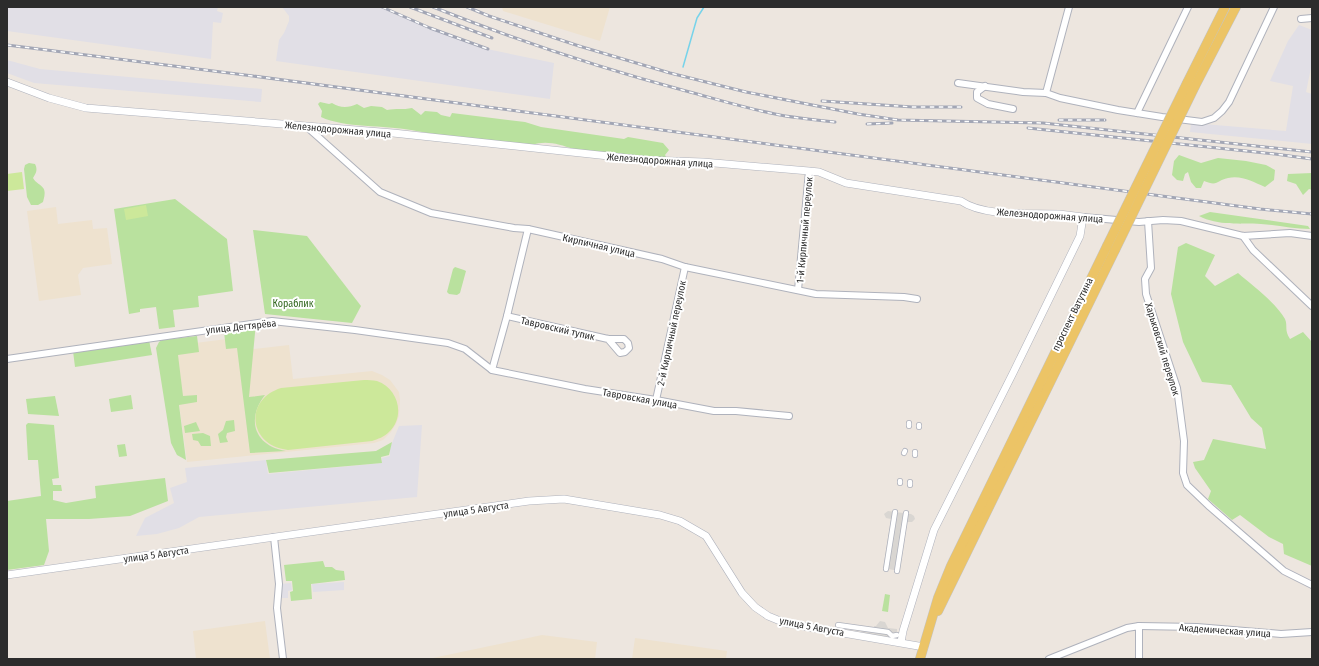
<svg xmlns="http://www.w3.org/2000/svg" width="1319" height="666" font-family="'Fira Sans Condensed',sans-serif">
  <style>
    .industrial { fill: #e1dfe6 }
    .education { fill: #eee2cf }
    .green { fill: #b9e19e }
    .pitch { fill: #cce89a }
    .plaza { fill: #d9d6d2 }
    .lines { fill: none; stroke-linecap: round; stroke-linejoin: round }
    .stream { stroke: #77d3ea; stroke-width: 1.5 }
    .pedestrian-casing { stroke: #afb2bc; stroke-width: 6 }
    .minor-casing { stroke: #afb2bc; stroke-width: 8 }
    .tertiary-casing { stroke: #afb2bc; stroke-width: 8 }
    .primary-casing { stroke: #c4c4c4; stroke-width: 10 }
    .pedestrian { stroke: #fff; stroke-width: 4.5 }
    .minor { stroke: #fff; stroke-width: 6 }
    .tertiary { stroke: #fff; stroke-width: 7 }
    .primary { stroke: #ecc466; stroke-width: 9 }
    .rail-casing { stroke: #a2a6b5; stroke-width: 3 }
    .rail { stroke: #fff; stroke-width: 1.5; stroke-dasharray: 4.5; stroke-linecap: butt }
    .primary-bridge-casing { stroke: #c4c4c4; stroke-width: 10; stroke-linecap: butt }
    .primary-bridge { stroke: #ecc466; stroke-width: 9 }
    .labels { text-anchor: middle; stroke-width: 4; stroke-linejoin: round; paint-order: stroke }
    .street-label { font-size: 10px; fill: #2c2c2c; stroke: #fff }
    .park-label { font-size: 10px; fill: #32671e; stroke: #fff }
  </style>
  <rect width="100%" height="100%" fill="#ede6df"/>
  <g class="industrial">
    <polygon points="7,7 218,7 217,11 223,13 221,23 213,22 211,59 7,31"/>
    <polygon points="282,7 382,7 392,13 482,48 554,63 550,99 276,61 279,40 284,33 289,21 289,16"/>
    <polygon points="1299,25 1312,30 1312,63 1306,92 1312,94 1312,144 1190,132 1191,123 1286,131 1293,86 1270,81 1288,41"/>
    <polygon points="7,60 40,69 262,89 261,102 34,83 7,73"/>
    <polygon points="422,425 417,497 199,517 179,528 157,534 136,536 145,518 174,503 170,488 187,482 185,468 266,460 268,474 382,463 382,458 390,456 390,448 399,426"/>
    <polygon points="344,582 344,590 313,592 312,584"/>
    <polygon points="291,583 292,590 288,591 288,598 282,598 281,584"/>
  </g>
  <g class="education">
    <polygon points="502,7 610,7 600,41 503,11"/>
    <polygon points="56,207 58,224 92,220 93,229 107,228 112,264 83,268 78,275 81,295 39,301 27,211"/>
    <polygon points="251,336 253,349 289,345 293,379 372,371 382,375 390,380 399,392 400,400 399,416 396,424 391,432 383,440 374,443 187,462 171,346"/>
    <polygon points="265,621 270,659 196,659 193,631"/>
    <polygon points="542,635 597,642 595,659 428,659"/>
    <polygon points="635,638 727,651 726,659 632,659"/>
  </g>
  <g class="green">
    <path d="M320 102 329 104 332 103C340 108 348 108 357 104L364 108 371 106 382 107 387 110C396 108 403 110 412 108L421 115 425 111 437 112 441 115 450 117 452 113 525 122 541 127 624 139 628 137 663 143 669 150 665 155 667 159 573 149C560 144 545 140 532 145 492 141 451 138 411 130 385 125 344 128 321 117L322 111 318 104Z"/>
    <path d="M1179 155 1201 163 1218 158 1246 161 1266 165 1275 170 1274 180 1265 187C1253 182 1242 175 1228 178 1217 180 1218 187 1204 181L1201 188H1196L1191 182 1188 172 1185 174 1183 181 1177 180 1172 175 1174 161Z"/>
    <path d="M29 163 35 164C38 170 36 173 33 178 38 187 49 184 43 202L38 205H31L27 197 24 169 25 165Z"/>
    <polygon points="1312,173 1312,190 1309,189 1303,195 1296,184 1287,181 1288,174"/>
    <polygon points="175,199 227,239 233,291 198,296 199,307 173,310 175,327 159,329 156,307 140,309 140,312 129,314 114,209"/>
    <path d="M1210 212 1308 226 1310 229C1293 229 1277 225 1261 224 1241 223 1218 226 1199 216Z"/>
    <polygon points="253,230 307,236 361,306 352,323 265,314"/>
    <path d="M1186 243 1215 255 1205 276 1215 286 1238 273C1252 285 1276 303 1285 319 1288 326 1284 330 1290 339L1303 332 1312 342V566L1284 554 1283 544 1269 537 1240 515 1232 520 1208 499 1211 491 1195 468 1193 462 1204 460 1213 439 1266 449 1262 428 1251 418 1231 385 1202 382 1183 342 1171 294 1178 247Z"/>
    <polygon points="455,267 464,270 466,271 460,293 457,295 449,294 447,292 453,269"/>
    <path d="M251 327 255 330V333L249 397 265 395C246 419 254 446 286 451L250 453 237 348 226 349 224 332Z"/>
    <polygon points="197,336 199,352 178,355 183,396 197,395 197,402 179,405 186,460 177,455 171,443 156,348 159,342 162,340"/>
    <polygon points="149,340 152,355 75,367 73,351"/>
    <polygon points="131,395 133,409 111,412 109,399"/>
    <polygon points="55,396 59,416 28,414 26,399"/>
    <polygon points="234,420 235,431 227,433 226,437 228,442 220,443 218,434 223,430 226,421"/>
    <polygon points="196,422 200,431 185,433 184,426"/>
    <polygon points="28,423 54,425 59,478 52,479 53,485 61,485 62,491 53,491 53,500 66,503 96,498 95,486 165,478 168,501 130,516 89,519 46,519 49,551 44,565 7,570 7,501 41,496 38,460 28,460 26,425"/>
    <polygon points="203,433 210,436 211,446 201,446 198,441 193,440 192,434"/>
    <polygon points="392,442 389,455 381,457 382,463 269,473 266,460 376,451"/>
    <polygon points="125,444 127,456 119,457 117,445"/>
    <polygon points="323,561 325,567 332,567 336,570 344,571 345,580 311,584 312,599 291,601 290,592 293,591 292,581 286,581 284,565"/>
    <polygon points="885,594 890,595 888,612 882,611"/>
  </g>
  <g class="pitch">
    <polygon points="22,172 24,189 7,191 7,174"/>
    <polygon points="146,205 148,216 126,220 124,209"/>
    <path d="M364 380C368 380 373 380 377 381 398 388 406 416 389 432 384 437 378 439 372 441L288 450C249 446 243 400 281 388Z"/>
  </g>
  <g class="plaza">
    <polygon points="888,511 911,514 914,516 915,519 912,522 907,522 899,571 883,568 891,519 886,518 884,514"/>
    <polygon points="880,621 885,622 888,628 897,629 897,635 892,638 866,634 860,631 838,627 874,629 874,626 876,626"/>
  </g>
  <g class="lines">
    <polyline class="stream" points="683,67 697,18 704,7"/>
    <defs>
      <g id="pedestrian">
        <polyline points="909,426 909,423"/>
        <polyline points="919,427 919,425"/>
        <polyline points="904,453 905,451"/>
        <polyline points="915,455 915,452"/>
        <polyline points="900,483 900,481"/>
        <polyline points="910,485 910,482"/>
        <polyline points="886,569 895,512"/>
        <polyline points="897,571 906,513"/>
        <polyline points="838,625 888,632 892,636 897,635"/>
      </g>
      <g id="minor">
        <polyline points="1301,19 1312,18"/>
        <polyline points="958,83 1023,92 1046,93 1060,98 1118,110 1162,117 1202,122 1214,118 1222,111 1229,102 1274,7"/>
        <polyline points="985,86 977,92 977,98 988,104 1013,109"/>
        <polyline points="1046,93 1069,7"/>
        <polyline points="1137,113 1188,7"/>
        <polyline points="307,127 380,192 431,213 514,228 528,229 662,259 685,267 816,294 904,297 917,299"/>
        <polyline points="1083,217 1139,222 1163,220 1181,221 1243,236 1290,233 1312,236"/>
        <polyline points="1148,221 1151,268 1145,279 1146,294 1177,388 1184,441 1183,473 1187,485 1210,507 1284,571 1312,585"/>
        <polyline points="1243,236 1253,250 1312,306"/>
        <polyline points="798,290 809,171"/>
        <polyline points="507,316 608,339 624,339 628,343 629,348 625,352 620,353 608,339"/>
        <polyline points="7,359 272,321 355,330 448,343 465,349 492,370 585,389 656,400 714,411 736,411 789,416"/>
        <polyline points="492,370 507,316 528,229"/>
        <polyline points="656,400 685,267"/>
        <polyline points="274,537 279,584 277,608 283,659"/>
        <polyline points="1139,626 1197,627 1281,634 1312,632"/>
        <polyline points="1049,659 1127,628 1139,626 1139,659"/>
      </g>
      <g id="tertiary">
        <path d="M7 82 49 98 86 108 393 133 646 160 703 162 809 171 819 172 846 183 961 201C984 217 1030 213 1059 214 1067 215 1075 216 1083 217L1080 236 1013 373 934 530 903 631 901 642"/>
        <polyline points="7,575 529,501 564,499 660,515 680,521 706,536 742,593 755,607 768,616 785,623 924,647"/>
      </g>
      <g id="primary">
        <polyline points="1187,83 1225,7"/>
        <polyline points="1195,86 1236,7"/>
        <polyline points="938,611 1115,250"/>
        <polyline points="920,659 938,598 951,566 1107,246"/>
      </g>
    </defs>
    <use href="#pedestrian" class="pedestrian-casing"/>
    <use href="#minor" class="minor-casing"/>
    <use href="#tertiary" class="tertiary-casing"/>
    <use href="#primary" class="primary-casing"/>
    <use href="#pedestrian" class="pedestrian"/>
    <use href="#minor" class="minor"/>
    <use href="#tertiary" class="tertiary"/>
    <use href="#primary" class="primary"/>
    <defs>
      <g id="rail">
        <polyline points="382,7 430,28 488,49"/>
        <polyline points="410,7 492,38"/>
        <path d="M433 7C516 40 600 68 686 91 716 99 745 108 775 114 794 118 815 120 835 122"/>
        <polyline points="467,7 489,16 579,46 670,73 746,92 858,114 898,120 1043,123 1312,152"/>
        <polyline points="7,45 253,76 1260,209 1312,214"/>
        <polyline points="822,101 913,107 961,107"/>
        <polyline points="1059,120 1105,120"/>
        <polyline points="867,124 892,123"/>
        <polyline points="1028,128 1275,154 1312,159"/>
      </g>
    </defs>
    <use href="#rail" class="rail-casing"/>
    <use href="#rail" class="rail"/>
    <defs>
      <g id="primary-bridge">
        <polyline points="1107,246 1187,83"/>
        <polyline points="1115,250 1195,86"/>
      </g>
    </defs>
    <use href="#primary-bridge" class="primary-bridge-casing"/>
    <use href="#primary-bridge" class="primary-bridge"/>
  </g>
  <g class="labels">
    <g class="street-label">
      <text transform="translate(338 129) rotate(5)" y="4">Железнодорожная улица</text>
      <text transform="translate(660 160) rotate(4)" y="4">Железнодорожная улица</text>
      <text transform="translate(1050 215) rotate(4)" y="4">Железнодорожная улица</text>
      <text transform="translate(804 230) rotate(-85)" y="4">1-й Кирпичный переулок</text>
      <text transform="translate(599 245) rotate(13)" y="4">Кирпичная улица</text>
      <text transform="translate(1072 314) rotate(-64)" y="4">проспект Ватутина</text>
      <text transform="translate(241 326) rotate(-6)" y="4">улица Дегтярёва</text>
      <text transform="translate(558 328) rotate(13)" y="4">Тавровский тупик</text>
      <text transform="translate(671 333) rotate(-78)" y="4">2-й Кирпичный переулок</text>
      <text transform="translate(1163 349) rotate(73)" y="4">Харьковский переулок</text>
      <text transform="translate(640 398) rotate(10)" y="4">Тавровская улица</text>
      <text transform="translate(476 509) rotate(-8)" y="4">улица 5 Августа</text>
      <text transform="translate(156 554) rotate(-8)" y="4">улица 5 Августа</text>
      <text transform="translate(812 626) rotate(11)" y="4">улица 5 Августа</text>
      <text transform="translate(1225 630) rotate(4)" y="4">Академическая улица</text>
    </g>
    <g class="park-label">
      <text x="293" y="307">Кораблик</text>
    </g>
  </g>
  <rect width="1319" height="666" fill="none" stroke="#2c2c2c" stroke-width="16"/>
</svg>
